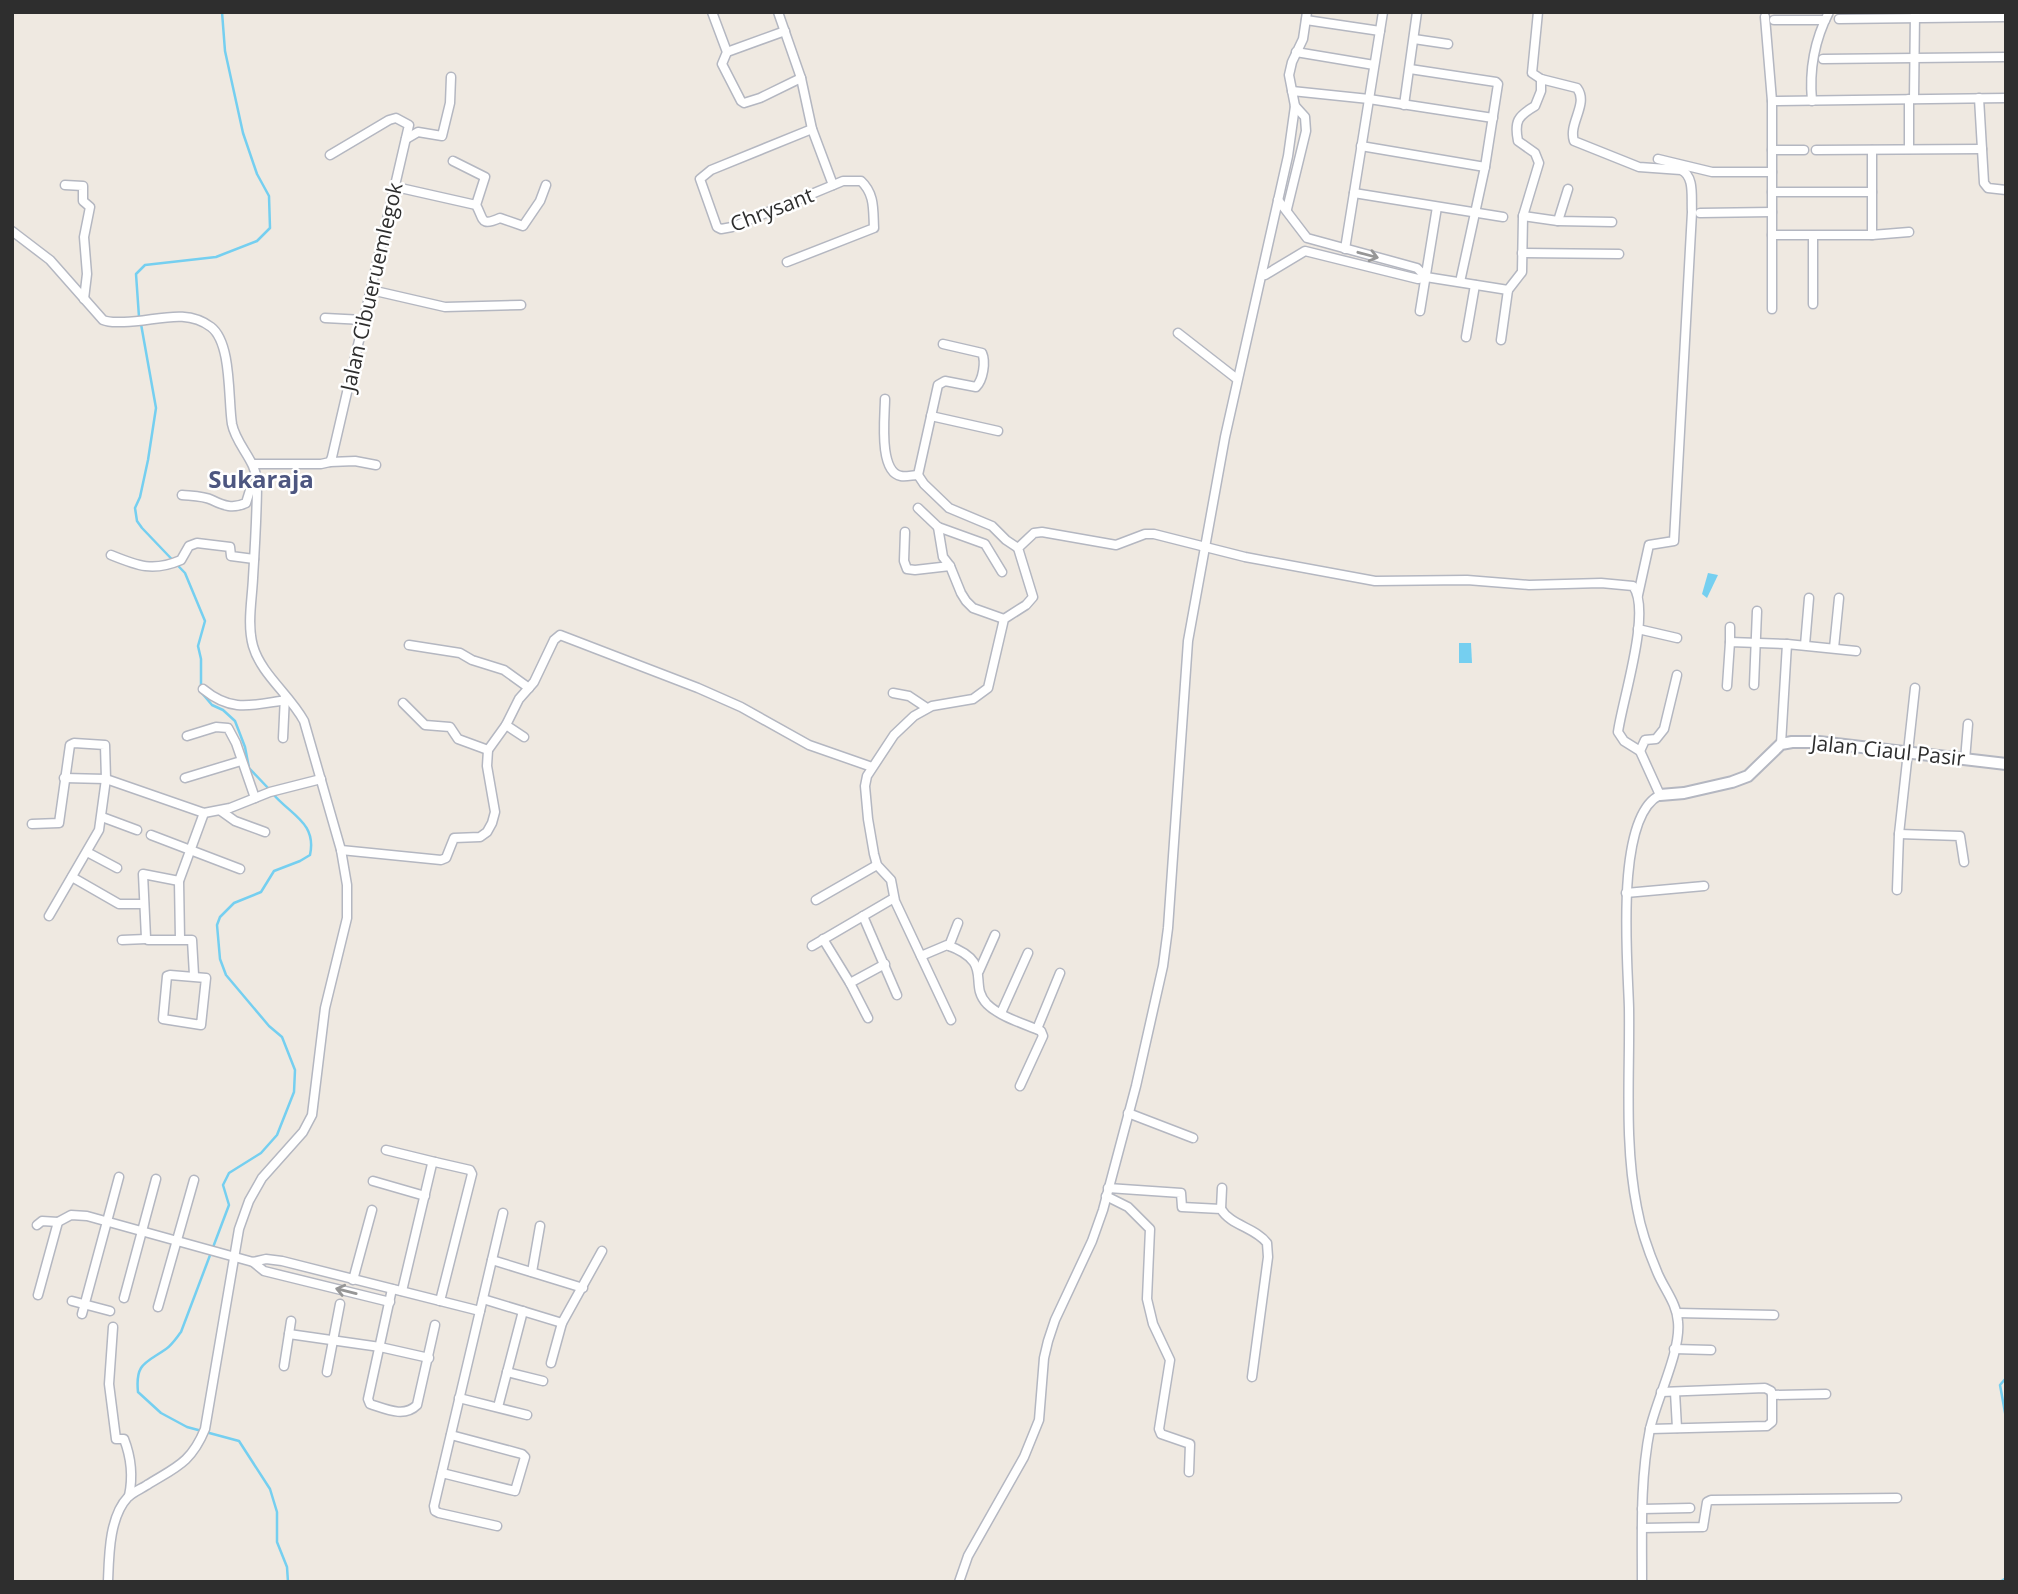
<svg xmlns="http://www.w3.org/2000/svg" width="2018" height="1594" font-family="'Open Sans',sans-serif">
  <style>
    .water { fill: #75cff0 }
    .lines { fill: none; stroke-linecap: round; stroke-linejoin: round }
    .stream { stroke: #75cff0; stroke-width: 2.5 }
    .street-casing { stroke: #b4b7c1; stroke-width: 11 }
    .secondary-casing { stroke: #b4b7c1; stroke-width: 14 }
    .street { stroke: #fff; stroke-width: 8 }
    .secondary { stroke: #fff; stroke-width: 10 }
    .oneway { stroke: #969696 }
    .labels { text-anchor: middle; stroke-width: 5; stroke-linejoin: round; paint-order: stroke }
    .street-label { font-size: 21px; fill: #2e2e2e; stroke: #fff }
    .quarter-label { font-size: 24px; font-weight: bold; fill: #4d5680; stroke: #fff }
  </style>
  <rect width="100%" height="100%" fill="#efe9e1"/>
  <g class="water">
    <polygon points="1708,573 1718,575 1707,598 1702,594"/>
    <polygon points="1459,643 1471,643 1472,663 1459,663"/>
  </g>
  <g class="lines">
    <g class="stream">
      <polyline points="139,317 136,274 145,265 216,257 257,241 270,228 269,196 257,174 243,133 225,51 222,12"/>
      <polyline points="141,324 156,408 148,460 140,497 135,508 137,521 142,528 185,573 205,621 198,646 201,659 201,692 212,705 223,710 235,721 245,747 249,768 269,789"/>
      <path d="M273 794C291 815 317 823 310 855L300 861 274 871 261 892 234 903 220 917 217 925 220 959 226 975 269 1026 282 1037 295 1070 294 1092 277 1135 261 1153 229 1173 223 1185 229 1205 181 1332C177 1337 172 1345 166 1349 146 1363 135 1363 138 1392L161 1413 187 1427 239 1441 270 1489 277 1512V1542L287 1567 288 1582"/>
      <polyline points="2006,1378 2000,1385 2006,1418"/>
      <polyline points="2000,1582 2006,1578"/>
    </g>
    <defs>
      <g id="street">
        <polyline points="712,12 727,52 722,64 741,101 744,103 760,98 801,78"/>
        <polyline points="778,12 801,78 812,129 833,185"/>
        <path d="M1538 12 1532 73 1541 79 1577 88C1589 104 1568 123 1574 141L1639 167 1681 170C1695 176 1691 198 1692 212L1674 541 1649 545 1638 595"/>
        <polyline points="1765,17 1772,101 1772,309"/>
        <polyline points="1839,19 2006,17"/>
        <polyline points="1306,20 1380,31"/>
        <polyline points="1774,20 1825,20"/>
        <polyline points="1414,39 1448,44"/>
        <polyline points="727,52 785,31"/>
        <polyline points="1296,52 1374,65"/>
        <polyline points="1823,59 2006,57"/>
        <polyline points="1410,69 1496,82 1498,84 1485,167 1460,282"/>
        <polyline points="1292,91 1369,99 1493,118"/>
        <polyline points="1979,98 1984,183 1988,188 2006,190"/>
        <polyline points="1909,99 1909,149"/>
        <polyline points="1914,99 1915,12"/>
        <polyline points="1772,101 2006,98"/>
        <path d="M1812 101C1809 69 1814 41 1829 12"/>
        <polyline points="1404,105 1417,12"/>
        <polyline points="406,139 418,132 442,136 450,103 451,77"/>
        <polyline points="1361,146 1485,167"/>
        <polyline points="1772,150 1804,150"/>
        <polyline points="1816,150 1982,149"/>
        <polyline points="1872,150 1872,235"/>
        <polyline points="1658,159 1712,172 1772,172"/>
        <polyline points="453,161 485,177 476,205"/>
        <polyline points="65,185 83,186 83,201 90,207 84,237 87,274 84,299"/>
        <path d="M396 187 476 205C484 219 480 227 500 218L523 226 540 201 546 185"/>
        <polyline points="1772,192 1872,192"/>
        <polyline points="1354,193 1503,217"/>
        <polyline points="1278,200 1307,238 1417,268 1426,277"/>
        <polyline points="1287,209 1306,131 1305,117 1295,106"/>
        <polyline points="1700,213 1772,212"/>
        <polyline points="1523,216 1558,221 1612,222"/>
        <polyline points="1558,221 1568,189"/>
        <path d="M12 231 50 260 103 320C110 323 116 322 124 322 154 322 185 307 211 327 232 343 228 400 232 424 236 445 256 460 257 482 257 513 255 546 253 578 252 600 247 624 253 646 261 674 290 695 304 721L341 850 347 885V918L325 1008 312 1115 303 1132 262 1178 249 1201 239 1229 205 1429C191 1463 176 1467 147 1485 141 1489 133 1492 128 1497 109 1517 109 1556 108 1582"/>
        <polyline points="1772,235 1872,235 1909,232"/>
        <polyline points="1813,236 1813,304"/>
        <polyline points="1345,249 1383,12"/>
        <polyline points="1522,253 1619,254"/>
        <path d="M787 262 874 228C873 210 875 194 861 181H843L732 227 721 229 717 227 700 179 711 170 812 129"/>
        <polyline points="1265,275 1305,251 1418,279 1426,277 1508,290"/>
        <polyline points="371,290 445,307 521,305"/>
        <polyline points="1420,311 1437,207"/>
        <polyline points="325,318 364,320"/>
        <polyline points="1178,333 1237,379"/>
        <polyline points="1466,337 1475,285"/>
        <path d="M1501 340 1508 290 1522 272 1523 216 1539 163 1535 153 1518 141C1514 121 1518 116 1535 106L1541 91V79"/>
        <path d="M885 399C885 415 878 472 901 476 906 477 913 475 918 475"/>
        <polyline points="931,416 998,431"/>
        <polyline points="330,462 355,461 376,465"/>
        <polyline points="253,464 321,464 330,462 332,457 409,125 396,118 389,120 330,155"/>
        <path d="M918 475 938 385 945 381 976 387C983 380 986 362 982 353L943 344"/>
        <polyline points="918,475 924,484 949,508 992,526 1006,540 1018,548"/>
        <path d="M182 495C191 496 204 496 212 500 224 506 233 509 246 503L251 487 257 484"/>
        <polyline points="918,508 938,527 985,544 1002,572"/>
        <polyline points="938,527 943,557 950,566 961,593 966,601 973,608 1004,619"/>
        <polyline points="905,532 904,561 907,569 915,570 950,566"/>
        <path d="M111 555C138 566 153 572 181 560L189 546 197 543 230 547 231 556 254 559"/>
        <polyline points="1638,629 1677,638"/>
        <polyline points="1730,642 1730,627"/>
        <polyline points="409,645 460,653 472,660 504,670 529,688"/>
        <polyline points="1805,645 1809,598"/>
        <polyline points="1834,648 1839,598"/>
        <polyline points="1754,685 1757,611"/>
        <polyline points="1727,686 1730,642 1787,644"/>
        <path d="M203 689C232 713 252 705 286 700"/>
        <polyline points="893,693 909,696 927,708"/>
        <polyline points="403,703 425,725 450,727 458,739 488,750"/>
        <polyline points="506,725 524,737"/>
        <polyline points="187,736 216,727 228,728 236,743 255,798"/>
        <polyline points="283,738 285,696"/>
        <polyline points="1781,744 1787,644 1856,651"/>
        <polyline points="1640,751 1645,740 1656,739 1664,729 1677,675"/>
        <polyline points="1965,760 1968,724"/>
        <polyline points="64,778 106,779 204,813 230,808 270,792 321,779"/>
        <polyline points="185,778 241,761"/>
        <polyline points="221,811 235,821 265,832"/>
        <polyline points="102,817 137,830"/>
        <polyline points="32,824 59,823 70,745 74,743 105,745 106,779 99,830 49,916"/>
        <polyline points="1899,834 1960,836 1964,862"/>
        <polyline points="151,835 240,869"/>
        <polyline points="341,850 441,860 446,858 454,838 480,837 487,832 492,823 495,812 487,766 488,750 506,725 519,699 534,682 554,640 560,635 698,688 741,707 809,745 872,767"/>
        <polyline points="87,852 117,868"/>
        <polyline points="72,877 119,904 144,904"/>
        <polyline points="179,881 143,874 146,938 148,940 192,940 194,975"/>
        <polyline points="1897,890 1899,834 1915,688"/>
        <polyline points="1626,893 1704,886"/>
        <polyline points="816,900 877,865"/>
        <polyline points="863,916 897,995"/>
        <polyline points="180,939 179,881 204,813"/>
        <polyline points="823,939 850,983 868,1018"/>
        <polyline points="122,940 146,939"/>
        <polyline points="812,946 894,898"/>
        <polyline points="949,946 958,923"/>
        <path d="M921 956 947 945C996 963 967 983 987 1004 1000 1017 1025 1024 1041 1031L1043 1036 1020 1086"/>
        <polyline points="979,971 995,935"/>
        <polygon points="170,975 206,978 201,1025 163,1019 167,976"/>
        <polyline points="850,983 885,964"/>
        <polyline points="1001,1013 1028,953"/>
        <path d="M951 1020 895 901 891 880 877 865 874 854 868 819 865 786 867 776 894 735 914 716 932 706 973 699 988 688 1004 619 1026 605 1033 597 1018 548 1034 533 1042 532 1116 545 1145 534H1154L1245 557 1375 581 1467 580 1529 585 1601 583 1633 586C1652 611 1622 701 1618 732L1624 741 1640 751 1660 795C1614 817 1628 964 1629 1008 1630 1074 1624 1143 1637 1208 1641 1231 1649 1253 1658 1274 1665 1290 1677 1304 1678 1322 1681 1351 1657 1398 1650 1429 1640 1479 1642 1531 1642 1582"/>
        <polyline points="1037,1029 1060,973"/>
        <polyline points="1128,1113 1193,1138"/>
        <polyline points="386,1150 435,1162"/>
        <polyline points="373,1181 425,1196"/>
        <path d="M1108 1188 1181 1193 1182 1207 1221 1209C1230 1225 1256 1228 1267 1243L1268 1257 1252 1377"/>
        <polyline points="1106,1196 1128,1207 1150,1229 1147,1299 1153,1324 1170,1360 1159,1429 1161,1434 1190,1444 1189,1472"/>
        <polyline points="1221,1209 1222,1188"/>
        <polyline points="37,1225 42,1221 58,1222"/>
        <polyline points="492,1260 583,1288"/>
        <polyline points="253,1262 264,1271 390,1302"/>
        <polyline points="532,1272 540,1226"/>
        <polyline points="353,1280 372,1210"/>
        <path d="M392 1289 368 1399 370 1404C386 1409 404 1418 417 1405L435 1325"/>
        <polyline points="402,1291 432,1164 435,1162 470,1170 472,1174 440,1301"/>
        <polyline points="38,1295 58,1222 71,1215 87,1216 253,1262 266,1259 282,1261 480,1311 503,1213"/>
        <polyline points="124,1298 156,1179"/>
        <polyline points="483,1299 562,1323 602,1251"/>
        <polyline points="72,1301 110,1311"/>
        <polyline points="158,1307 194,1180"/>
        <polyline points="480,1311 434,1506 435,1511 439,1513 497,1526"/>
        <polyline points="1677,1313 1774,1315"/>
        <polyline points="82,1314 119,1177"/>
        <path d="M113 1327 109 1384 116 1439H124C131 1457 133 1477 129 1496"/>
        <polyline points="289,1334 380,1347 429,1358"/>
        <polyline points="1674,1349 1711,1350"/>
        <polyline points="551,1363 562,1323"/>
        <polyline points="284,1366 291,1321"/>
        <polyline points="327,1372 340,1304"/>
        <polyline points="507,1372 543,1381"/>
        <polyline points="1675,1392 1677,1428"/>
        <polyline points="1772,1395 1826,1394"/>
        <polyline points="459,1398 527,1415"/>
        <polyline points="498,1407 523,1311"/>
        <polyline points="1650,1429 1767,1426 1772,1422 1772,1395 1771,1391 1765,1388 1661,1392"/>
        <polyline points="442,1473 515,1491 525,1457 522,1454 451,1435"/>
        <polyline points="1642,1509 1690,1508"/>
        <polyline points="1642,1528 1703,1527 1707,1502 1711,1500 1897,1498"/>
        <polyline points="959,1582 968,1556 1024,1457 1039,1420 1044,1358 1048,1341 1055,1320 1092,1241 1103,1210 1136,1086 1163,966 1168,928 1188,641 1225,437 1288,156 1295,106 1289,75 1292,62 1303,39 1307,12"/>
      </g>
      <polyline id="secondary" points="1660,795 1684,793 1732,782 1748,776 1781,744 1792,742 1819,742 2006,764"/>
    </defs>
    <use href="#street" class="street-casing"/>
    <use href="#secondary" class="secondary-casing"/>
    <use href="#street" class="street"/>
    <use href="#secondary" class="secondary"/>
  </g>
  <defs><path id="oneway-shaft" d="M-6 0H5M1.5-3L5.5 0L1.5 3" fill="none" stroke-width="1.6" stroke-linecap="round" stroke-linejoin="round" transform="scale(1.75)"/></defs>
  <g class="oneway">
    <use href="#oneway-shaft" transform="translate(1368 255) rotate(15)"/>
    <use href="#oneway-shaft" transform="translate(346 1291) rotate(-166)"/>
  </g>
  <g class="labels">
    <g class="street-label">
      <text transform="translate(772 210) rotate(-21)" y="7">Chrysant</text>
      <text transform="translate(372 287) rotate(-77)" y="7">Jalan Cibueruemlegok</text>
      <text transform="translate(1888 751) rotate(6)" y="7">Jalan Ciaul Pasir</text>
    </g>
    <g class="quarter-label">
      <text x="261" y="488">Sukaraja</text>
    </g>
  </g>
  <rect width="2018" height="1594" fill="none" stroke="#2e2e2e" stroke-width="28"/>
</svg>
